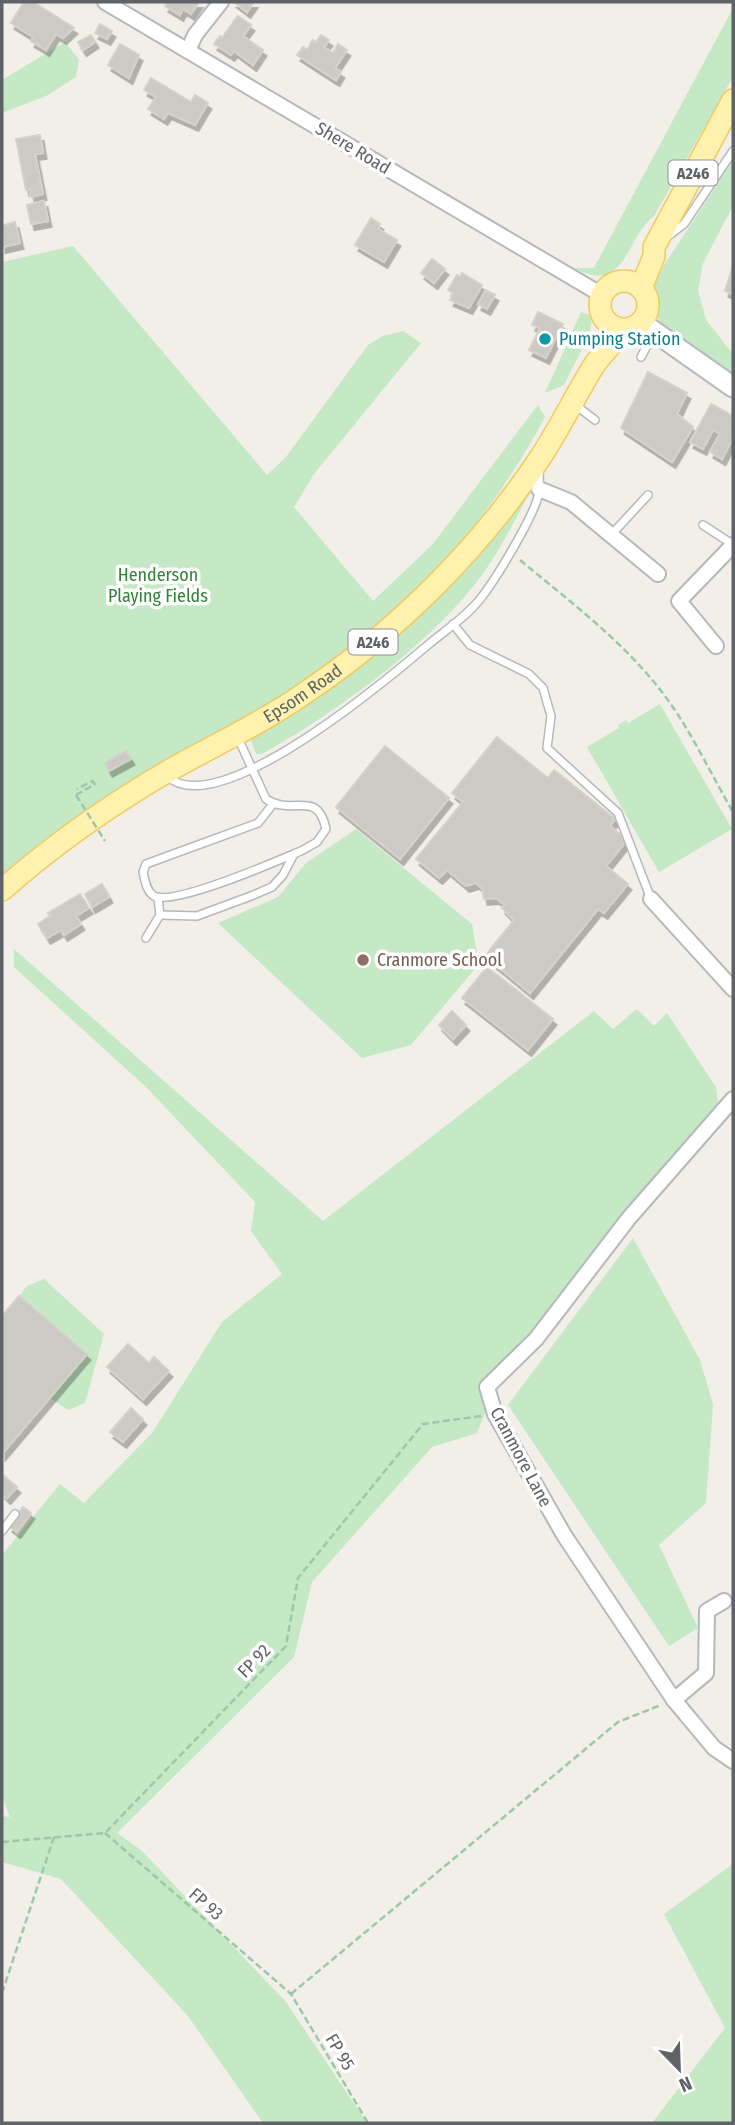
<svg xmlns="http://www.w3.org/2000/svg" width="735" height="2125" font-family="'Fira Sans Condensed',sans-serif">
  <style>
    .green { fill: #c5e8c5 }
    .building { fill: #cccac5; stroke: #d6d1c6; stroke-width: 2; filter: url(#shadow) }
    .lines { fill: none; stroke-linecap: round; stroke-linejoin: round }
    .lane-casing { stroke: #b5b8bc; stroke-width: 10 }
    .street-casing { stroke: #b5b8bc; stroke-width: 18 }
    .secondary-casing { stroke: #b6babf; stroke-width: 23 }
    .primary-casing { stroke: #f2c960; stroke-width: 24 }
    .path { stroke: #9cc7a9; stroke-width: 2.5; stroke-dasharray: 7 3.5; stroke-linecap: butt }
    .lane { stroke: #fff; stroke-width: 7 }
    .street { stroke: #fff; stroke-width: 14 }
    .secondary { stroke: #fff; stroke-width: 19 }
    .primary { stroke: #fff2af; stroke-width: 21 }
    .path-bridge { stroke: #9cc7a9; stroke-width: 2.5; stroke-dasharray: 7 3.5; stroke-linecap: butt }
    .culture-dot { fill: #0f9aa8; stroke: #fff; stroke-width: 2.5 }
    .education-dot { fill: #8d6e63; stroke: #fff; stroke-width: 2.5 }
    .labels { text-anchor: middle; stroke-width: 7; stroke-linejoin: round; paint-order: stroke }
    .shield { fill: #fff; stroke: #8f9295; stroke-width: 2 }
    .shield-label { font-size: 16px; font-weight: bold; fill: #5f6368 }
    .street-label { font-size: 18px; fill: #5f6368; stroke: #fff }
    .culture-label { font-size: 18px; fill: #0d838f; stroke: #fff; text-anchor: start }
    .park-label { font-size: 18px; fill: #348238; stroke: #fff }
    .education-label { font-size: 18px; fill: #785e54; stroke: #fff; text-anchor: start }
  </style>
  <defs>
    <filter id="shadow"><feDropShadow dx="3.5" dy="6" stdDeviation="0" flood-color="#0004"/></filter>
  </defs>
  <rect width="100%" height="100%" fill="#f1efe8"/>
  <g class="green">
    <path d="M733 8V77L654 216C624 239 627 296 574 268H594Z"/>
    <polygon points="65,42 79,60 76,77 48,95 2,113 2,80"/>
    <polygon points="733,160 733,206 703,263 698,291 706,320 733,354 731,376 677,339 660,322 652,303 655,279"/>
    <path d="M73 246 267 475 286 457 368 345 383 336 403 331 421 343 314 474 294 507 373 601 432 545 538 405 545 417C487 527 399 620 298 690 268 711 232 726 200 744 130 782 61 822 2 875V262Z"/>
    <polygon points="581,312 592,316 590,333 564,385 545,393"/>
    <path d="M526 492 529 494C515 520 501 548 484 572 435 641 336 713 262 754H256L251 741 257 733C339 687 411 629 474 560 493 539 509 514 526 492Z"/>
    <polygon points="660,704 732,829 659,872 587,747 619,728 618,725 626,720 628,723"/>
    <polygon points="356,829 472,924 479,964 411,1045 362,1058 218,923 278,897 306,863"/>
    <polygon points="14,949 323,1221 594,1011 613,1029 637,1009 654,1026 667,1013 716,1087 719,1112 501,1371 477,1433 432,1447 312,1582 294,1657 117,1833 141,1850 286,2002 367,2123 263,2123 188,2016 61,1879 2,1862 2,1816 10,1817 2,1796 2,1555 60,1484 84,1503 152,1433 222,1322 282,1274 251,1231 255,1202 146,1087 14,967"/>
    <polygon points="633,1238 700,1360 713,1404 706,1503 659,1545 698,1628 669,1646 508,1405"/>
    <polygon points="44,1279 104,1334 85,1403 68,1410 50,1398 87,1354 19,1296 27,1286"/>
    <polygon points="733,1864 733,2123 652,2123 725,2028 664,1914"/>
  </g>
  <g class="building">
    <polygon points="24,2 33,2 74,28 63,38 56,34 46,50 31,41 33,37 11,23"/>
    <polygon points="168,2 199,2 191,14 183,9 180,15 165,6"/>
    <polygon points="234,2 254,2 247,12"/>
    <polygon points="238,16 251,25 243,36 263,50 253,65 234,51 231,55 214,44 220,36 222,38"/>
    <polygon points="100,24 112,31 107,39 95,33"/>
    <polygon points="91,35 95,42 83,50 78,42"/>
    <polygon points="321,35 329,40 324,47 333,53 338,44 347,50 335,68 341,72 336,80 297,55 303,47 307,50 313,40 316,42"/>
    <polygon points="120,44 139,55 129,78 108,65"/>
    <polygon points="151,78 191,102 195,95 208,103 195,125 168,113 164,119 148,109 156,97 144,90"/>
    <polygon points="40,135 43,153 35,154 43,194 31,197 30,189 26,190 16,139"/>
    <polygon points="44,201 48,221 31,224 27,205"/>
    <polygon points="371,218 380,224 378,229 397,240 384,262 355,245"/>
    <polygon points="15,222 20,243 2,247 2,226"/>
    <polygon points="432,259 445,269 434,283 421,273"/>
    <polygon points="732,269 733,269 733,294 725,291"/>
    <polygon points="462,273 482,285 469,308 450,300 454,294 448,290 457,275 460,277"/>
    <polygon points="486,290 495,295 487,309 478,304"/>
    <polygon points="538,312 563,324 546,358 529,350 540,328 532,325"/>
    <polygon points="648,372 687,393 677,414 693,427 672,462 621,428"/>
    <polygon points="711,404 733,416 733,438 722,459 710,452 720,434 713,430 703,449 690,442"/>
    <polygon points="497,737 548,778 554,770 615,819 610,826 627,840 606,866 628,884 604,913 598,909 530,993 485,956 514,920 502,908 505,905 496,898 484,899 482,888 476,883 466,886 447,870 439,878 416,859 463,802 452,793"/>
    <polygon points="385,746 449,798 400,859 336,807"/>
    <polygon points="126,751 131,759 109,771 105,763"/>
    <polygon points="102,884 109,897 92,907 85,894"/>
    <polygon points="80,894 89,908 76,916 81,924 64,935 61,930 47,938 38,924 50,916 48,913"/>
    <polygon points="487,967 553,1019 528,1050 462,998"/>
    <polygon points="452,1011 466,1025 453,1039 439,1025"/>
    <polygon points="19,1296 87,1354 2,1454 2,1316"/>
    <polygon points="128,1344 149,1363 154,1357 169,1371 143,1399 107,1367"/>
    <polygon points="131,1408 143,1419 123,1442 110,1432"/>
    <polygon points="2,1474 17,1487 7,1498 2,1493"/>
    <polygon points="23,1507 31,1513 17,1532 9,1526"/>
  </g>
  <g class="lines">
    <defs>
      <g id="lane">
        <polyline points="668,236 684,224 733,151"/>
        <polyline points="641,357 654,333"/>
        <polyline points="574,404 595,420"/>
        <polyline points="703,525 732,544"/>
        <polyline points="611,535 648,495"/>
        <polyline points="453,624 470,645 529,674 543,688 551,716 547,748 618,813 651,899"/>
        <path d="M238 738 266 799C293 817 317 788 326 829L317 842 301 851C277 861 174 906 154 896 146 891 145 880 143 872L146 864 258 823 273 804"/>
        <path d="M167 776C217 824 389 678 429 644 446 630 467 616 481 598 495 580 536 514 539 492 540 486 539 477 539 471"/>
        <polyline points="160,915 197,916 251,896 272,887 283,875 294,854"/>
        <polyline points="146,938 160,915 158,898"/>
        <polyline points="2,1531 15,1514"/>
      </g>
      <g id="street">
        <polyline points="105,2 602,295"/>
        <polyline points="188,51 195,35 221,2"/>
        <polyline points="539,489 571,502 658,574"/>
        <polyline points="716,646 679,601 733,545"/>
        <polyline points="651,899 733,989"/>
        <polyline points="733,1099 629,1218 536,1339 487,1387 495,1414 564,1535 674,1700 714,1748 733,1761"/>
        <polyline points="674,1700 706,1673 707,1611 724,1601"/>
      </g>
      <polyline id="secondary" points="642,323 733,387"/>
      <g id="primary">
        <circle cx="624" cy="305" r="24"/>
        <polyline points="641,288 654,256 654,247 733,100"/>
        <path id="s1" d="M2 890C52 846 107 807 165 773 210 747 259 725 302 695 395 633 478 551 540 458 560 428 575 396 593 367 602 353 614 344 622 330"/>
      </g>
    </defs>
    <use href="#lane" class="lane-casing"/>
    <use href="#street" class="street-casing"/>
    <use href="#secondary" class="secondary-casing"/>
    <use href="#primary" class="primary-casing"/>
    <g class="path">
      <path d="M520 560C568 600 619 638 658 687 688 724 709 771 733 812"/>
      <polyline points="76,795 95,784 92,781 77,789"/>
      <polyline points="105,1833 291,1994 368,2123"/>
      <polyline points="2,1842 105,1833 286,1646 298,1578 423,1424 481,1416"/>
      <polyline points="2,1993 54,1837"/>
      <polyline points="291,1994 618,1722 661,1705"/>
    </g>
    <use href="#lane" class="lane"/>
    <use href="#street" class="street"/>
    <use href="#secondary" class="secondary"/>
    <use href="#primary" class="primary"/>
    <polyline class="path-bridge" points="76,795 105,841"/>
  </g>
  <circle class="culture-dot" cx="545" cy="339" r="7"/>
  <circle class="education-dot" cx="363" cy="960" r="7"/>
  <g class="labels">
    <g class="shield">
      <rect x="668.5" y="160.5" width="49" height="25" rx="5"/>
      <rect x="348.5" y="629.5" width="49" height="25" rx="5"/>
    </g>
    <g class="shield-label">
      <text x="693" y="179">A246</text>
      <text x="373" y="648">A246</text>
    </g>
    <g class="street-label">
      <text transform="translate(353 148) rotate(31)" y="6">Shere Road</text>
      <text dy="6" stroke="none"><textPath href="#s1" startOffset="360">Epsom Road</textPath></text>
      <text transform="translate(521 1457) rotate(62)" y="6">Cranmore Lane</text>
      <text transform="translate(254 1661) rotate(-46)" y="6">FP 92</text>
      <text transform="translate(206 1904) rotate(41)" y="6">FP 93</text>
      <text transform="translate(340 2052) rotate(59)" y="6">FP 95</text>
    </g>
    <g class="culture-label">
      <text x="559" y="345">Pumping Station</text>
    </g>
    <g class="park-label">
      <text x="158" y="581">Henderson<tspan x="158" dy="21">Playing Fields</tspan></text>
    </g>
    <g class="education-label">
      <text x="377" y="966">Cranmore School</text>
    </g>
  </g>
  <rect width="735" height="2125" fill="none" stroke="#5f6368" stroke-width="7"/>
  <g transform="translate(679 2069) rotate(157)" stroke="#ffffff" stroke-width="5" paint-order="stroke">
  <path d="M0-5L12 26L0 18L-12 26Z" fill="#5f6368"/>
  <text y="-10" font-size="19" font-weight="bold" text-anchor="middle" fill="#5f6368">N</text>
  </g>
</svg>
